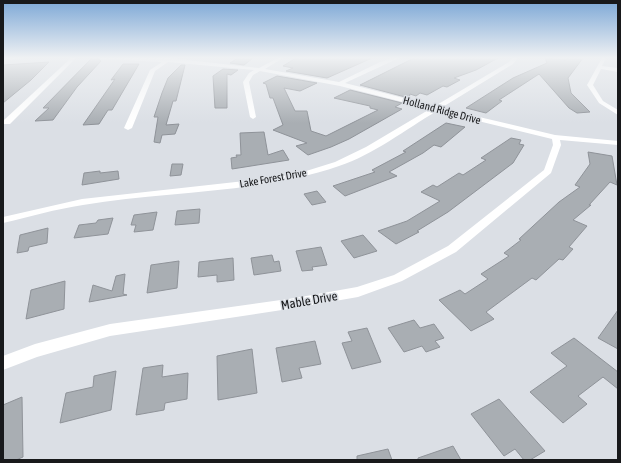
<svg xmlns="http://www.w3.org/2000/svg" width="621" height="463" font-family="'Asap Condensed',sans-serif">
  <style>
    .building { fill: #a9aeb3; stroke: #8f9399 }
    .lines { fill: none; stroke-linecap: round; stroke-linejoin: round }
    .street { fill: #fff; fill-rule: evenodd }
    .labels { text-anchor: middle; stroke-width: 3; stroke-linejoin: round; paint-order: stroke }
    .far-street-label { font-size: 11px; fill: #18191b; stroke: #dbdfe5 }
    .street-label { font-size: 13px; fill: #18191b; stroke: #dbdfe5 }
  </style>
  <rect width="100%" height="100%" fill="#dbdfe5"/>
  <g class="building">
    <polygon points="92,58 97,58 101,61 77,87 53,120 35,121 49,108 43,108"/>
    <polygon points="238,58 253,58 244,65 230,63"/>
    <polygon points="296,58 372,58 327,78 286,71 293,68 283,66"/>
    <polygon points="414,58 498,58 476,70 454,78 460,80 447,87 443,86 427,95 420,93 416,96 410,94 409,98 360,85"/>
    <polygon points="545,58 566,60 568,58 583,58 568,78 571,93 590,112 577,113 569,108 539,74 499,100 502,101 486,113 466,108 513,78 547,63"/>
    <polygon points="49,62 31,80 3,103 3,65"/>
    <polygon points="123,64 139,64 112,110 108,110 99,124 83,125 115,79 111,80"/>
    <polygon points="181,65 185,65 176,101 173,101 166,125 179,124 175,134 162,135 160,143 154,142 158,117 154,117 162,93 168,78"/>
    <polygon points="223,69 238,70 231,75 227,74 227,108 215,108 213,76"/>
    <polygon points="277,76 317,83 300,91 284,88 295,111 307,111 311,131 326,136 378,110 370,108 370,106 334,98 350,90 402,103 395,107 402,109 349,139 331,147 308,155 296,146 307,143 273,130 283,125 273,98 270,98 266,84 263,83"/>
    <polygon points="446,123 465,127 441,147 434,145 423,153 389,172 397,176 345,196 333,186 375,172 372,170 406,152 403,151"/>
    <polygon points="264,132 268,155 283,150 289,160 232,169 231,158 237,157 236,155 241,155 240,133"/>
    <polygon points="511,138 521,140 519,144 524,145 513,163 448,212 417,231 419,232 396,244 378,231 407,221 440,201 421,192 433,185 437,187 459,173 463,175 486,160 481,158"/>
    <polygon points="588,152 612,156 617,185 610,182 589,205 591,205 573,220 587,226 569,247 573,249 563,260 559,259 536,280 532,278 486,312 494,319 471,331 439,300 460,290 465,294 488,279 481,274 509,256 504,253 521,240 519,239 559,202 580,187 575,185 590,164"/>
    <polygon points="172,164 183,164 181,175 170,176"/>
    <polygon points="100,171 100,173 118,171 119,179 82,185 84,173"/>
    <polygon points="317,191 326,202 312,205 304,194"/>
    <polygon points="200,209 199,223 175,225 177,211"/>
    <polygon points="157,212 153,230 134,232 136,225 131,225 134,215"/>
    <polygon points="113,218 108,234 74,238 79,225 96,223 98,220"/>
    <polygon points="48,228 47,243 29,247 28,251 17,253 20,235"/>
    <polygon points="363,235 377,251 354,258 341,241"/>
    <polygon points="321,247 327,265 312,267 313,270 302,271 296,251"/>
    <polygon points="272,255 274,262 279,261 281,271 254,275 251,258"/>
    <polygon points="233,258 234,280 217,282 217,275 198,277 199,262"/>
    <polygon points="179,261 177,288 147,293 151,265"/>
    <polygon points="125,274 123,294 127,295 89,302 93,285 112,291 116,276"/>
    <polygon points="65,281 64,309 26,319 31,290"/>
    <polygon points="618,310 618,349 598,338"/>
    <polygon points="414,320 420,328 434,324 444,338 435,341 440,347 426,352 422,346 404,352 388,328"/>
    <polygon points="367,328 381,362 352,369 342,343 352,341 348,332"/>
    <polygon points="574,338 618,372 618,389 603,377 578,396 587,404 563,423 530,392 567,366 551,353"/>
    <polygon points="315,341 321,364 299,368 302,378 282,382 276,348"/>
    <polygon points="252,349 257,393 218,400 217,356"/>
    <polygon points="163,365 162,377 188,373 187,399 165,403 164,410 136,415 143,368"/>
    <polygon points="116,371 111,410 60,423 66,393 93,387 94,376"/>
    <polygon points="22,397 23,457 16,460 3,460 3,405"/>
    <polygon points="499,399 545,451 530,460 524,460 515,449 504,456 471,414"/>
    <polygon points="453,446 461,460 418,460 418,458"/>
    <polygon points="388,449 392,460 357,460 357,456"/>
  </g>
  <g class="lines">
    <g class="street">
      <polygon points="3,58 25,58 3,60"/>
      <polygon points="71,58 76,58 10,124 4,124 4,120"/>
      <path d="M98 58H170L259 68 278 58H283L265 69 339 82 380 62 393 58H399L345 83 435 106 509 62 513 58H518L513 64 441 108 555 135 618 141V145L560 140 561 145 551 173 456 252 402 281 358 297 295 308 110 336 37 357 3 370V356L35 344 110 324 295 298 357 287 394 275 448 246 544 170 553 145 552 139 437 111C406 129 373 155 339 166 257 194 168 191 83 205 56 209 29 217 3 223V217L82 199 262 179 303 172 335 162 366 147 430 109 340 86 260 71 253 75 249 82 256 117 253 119 250 117 243 82 249 73 254 70 168 62 155 71 132 128 128 130 124 128 150 70 162 62 100 59Z"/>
      <polygon points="602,58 606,58 602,66 618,68 618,72 601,69 593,85 603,101 618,110 618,115 599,103 587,85"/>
    </g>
  </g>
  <linearGradient id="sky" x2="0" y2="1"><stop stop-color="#7da8d6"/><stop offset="0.47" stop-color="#eff1f3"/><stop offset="1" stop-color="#eff1f3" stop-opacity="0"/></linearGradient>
  <rect width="621" height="123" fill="url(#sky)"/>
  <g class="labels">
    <g class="far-street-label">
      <text transform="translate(442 110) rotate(15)" y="4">Holland Ridge Drive</text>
      <text transform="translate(273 178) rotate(-10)" y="4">Lake Forest Drive</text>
    </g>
    <g class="street-label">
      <text transform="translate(309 300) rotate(-10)" y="5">Mable Drive</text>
    </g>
  </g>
  <rect width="621" height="463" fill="none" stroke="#18191b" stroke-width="8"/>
</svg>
